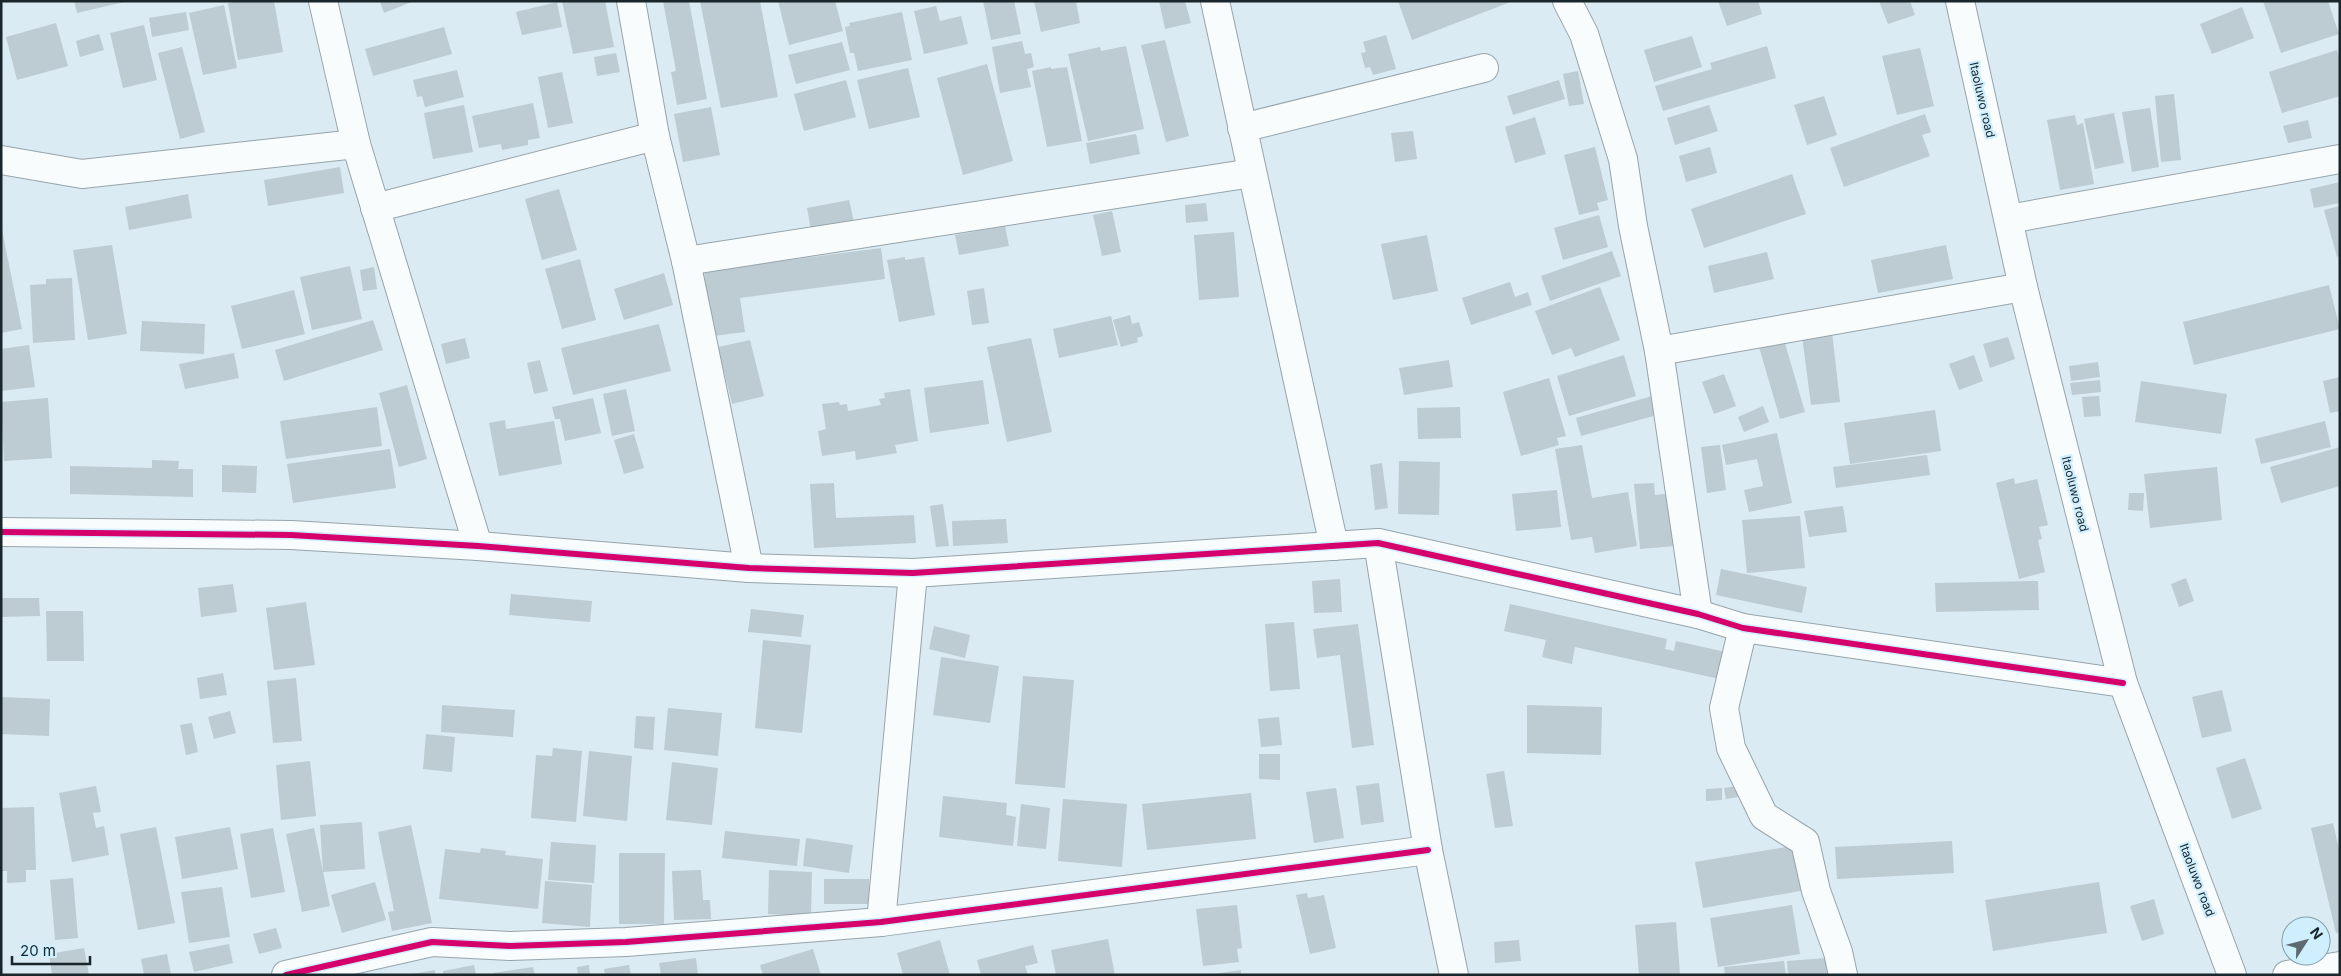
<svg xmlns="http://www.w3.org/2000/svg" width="2341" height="976" font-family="Inter,sans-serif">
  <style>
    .building { fill: #bdcbd2 }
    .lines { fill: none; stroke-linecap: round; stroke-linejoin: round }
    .minor-casing { stroke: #97a4aa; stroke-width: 30 }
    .minor { stroke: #f9fcfd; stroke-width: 28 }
    .cycleway-casing { stroke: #cfeffe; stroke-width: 9 }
    .cycleway { stroke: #d6006c; stroke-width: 6 }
    .labels { text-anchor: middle; stroke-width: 4.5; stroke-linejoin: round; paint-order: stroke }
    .street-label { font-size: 12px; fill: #19262b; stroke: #cfeffe }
  </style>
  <rect width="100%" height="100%" fill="#daebf4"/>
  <g class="building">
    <polygon points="74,1 124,1 124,2 77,13"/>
    <polygon points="238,1 274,1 283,52 238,60 228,3"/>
    <polygon points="414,1 384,13 380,2 381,1"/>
    <polygon points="562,1 605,1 614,47 573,54"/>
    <polygon points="663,1 689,1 707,99 677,105 671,72 676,71"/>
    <polygon points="700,1 760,1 778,97 721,108"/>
    <polygon points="778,1 835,1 843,31 789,45"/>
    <polygon points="983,1 1014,1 1021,34 991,40"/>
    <polygon points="1034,1 1076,1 1080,23 1041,32"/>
    <polygon points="1159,1 1185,1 1191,23 1165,29"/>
    <polygon points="1398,1 1513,1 1412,40"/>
    <polygon points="1718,1 1758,1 1762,14 1727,26"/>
    <polygon points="1879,1 1910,1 1915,15 1888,24"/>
    <polygon points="2263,1 2328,1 2339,34 2281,53"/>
    <polygon points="557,2 562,27 522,35 516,12"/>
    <polygon points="224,5 237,68 203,75 189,13"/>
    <polygon points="936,6 940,21 961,16 968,44 924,54 914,11"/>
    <polygon points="2242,7 2254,38 2212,54 2200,24"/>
    <polygon points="186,12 189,30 152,37 149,18"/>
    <polygon points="902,12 912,60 858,71 854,53 850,53 845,27 850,26 849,23"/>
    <polygon points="56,23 68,66 17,80 6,37"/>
    <polygon points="144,25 157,80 123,88 110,33"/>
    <polygon points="444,27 452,54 373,76 365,49"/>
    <polygon points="99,34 104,50 80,57 76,41"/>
    <polygon points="1386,35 1396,69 1373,75 1370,67 1365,68 1361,53 1366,52 1363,42"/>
    <polygon points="1692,36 1702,67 1654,82 1644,50"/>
    <polygon points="1165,40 1189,136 1166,142 1141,45"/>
    <polygon points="1022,41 1025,54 1031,53 1034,67 1027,69 1031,87 1000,93 992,47"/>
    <polygon points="842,42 850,70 796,84 788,55"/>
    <polygon points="1126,46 1144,129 1088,141 1068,54 1100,47 1101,51"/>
    <polygon points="1767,46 1776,78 1663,111 1655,86 1712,69 1710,63"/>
    <polygon points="182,47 205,132 180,139 158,53"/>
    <polygon points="1920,48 1934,106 1897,115 1882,56"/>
    <polygon points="2337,50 2340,60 2340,96 2282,113 2269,72"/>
    <polygon points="616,53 620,72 597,76 594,57"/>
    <polygon points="987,64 1013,161 963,175 937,78"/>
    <polygon points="1051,67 1051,69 1067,67 1082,141 1047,147 1032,71"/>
    <polygon points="908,68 920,117 869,129 857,80"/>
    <polygon points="457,70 464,97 425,107 422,96 417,97 413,80"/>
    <polygon points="1578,71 1584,104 1569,106 1563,74"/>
    <polygon points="562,72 573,123 548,128 538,77"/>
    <polygon points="846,80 856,117 804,131 794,94"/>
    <polygon points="1559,80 1565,99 1513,115 1507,96"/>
    <polygon points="2174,94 2181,160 2161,162 2155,96"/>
    <polygon points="1824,96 1837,135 1807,145 1794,105"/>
    <polygon points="533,103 540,138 528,140 528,145 502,150 501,144 479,148 472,116"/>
    <polygon points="464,105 473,152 433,159 424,113"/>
    <polygon points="1709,105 1718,131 1675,145 1667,118"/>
    <polygon points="711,107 720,155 683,162 674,114"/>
    <polygon points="2150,108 2159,167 2132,172 2122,112"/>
    <polygon points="2114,113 2124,163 2095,169 2084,119"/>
    <polygon points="1925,114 1931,132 1922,135 1930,156 1844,187 1830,148"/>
    <polygon points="2075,115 2077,125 2083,123 2094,184 2060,190 2047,120"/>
    <polygon points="1535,117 1546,154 1515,163 1505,127"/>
    <polygon points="2308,120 2312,138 2288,143 2283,126"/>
    <polygon points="1413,131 1417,159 1395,162 1391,133"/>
    <polygon points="1136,134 1140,154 1090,164 1086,143"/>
    <polygon points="1595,147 1608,200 1597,203 1599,210 1579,215 1564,155"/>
    <polygon points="1710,147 1717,173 1686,182 1679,156"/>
    <polygon points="340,167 344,193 268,206 264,180"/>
    <polygon points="1792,174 1806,214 1704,248 1691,209"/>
    <polygon points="2340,182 2340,203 2314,208 2310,189"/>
    <polygon points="559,189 577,250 542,260 525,199"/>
    <polygon points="188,194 192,218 129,230 125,207"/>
    <polygon points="849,200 854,222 811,230 807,208"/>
    <polygon points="1206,203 1208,221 1186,223 1185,205"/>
    <polygon points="2340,206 2340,256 2337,257 2324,210"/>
    <polygon points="1112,211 1121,252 1102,256 1093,215"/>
    <polygon points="1599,215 1608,247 1563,260 1554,228"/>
    <polygon points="1,225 22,329 1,333"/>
    <polygon points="1005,226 1009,246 959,255 955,235"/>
    <polygon points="1234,232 1239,297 1199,300 1194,235"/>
    <polygon points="1427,235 1438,291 1393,300 1381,244"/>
    <polygon points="112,245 127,334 88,340 73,250"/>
    <polygon points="1946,245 1953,279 1878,293 1871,260"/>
    <polygon points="881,248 885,279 740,298 745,332 713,336 704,271"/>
    <polygon points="1612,251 1621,276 1550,301 1541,276"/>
    <polygon points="1767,252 1774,279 1714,293 1708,266"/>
    <polygon points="905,257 905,260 924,257 935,315 899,322 887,260"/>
    <polygon points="580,259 596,320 562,329 545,269"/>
    <polygon points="350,266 362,319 312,330 300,277"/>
    <polygon points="374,267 377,289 363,291 360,270"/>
    <polygon points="664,273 673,305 624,320 614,289"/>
    <polygon points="72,278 75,340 33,343 30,285 46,284 46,279"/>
    <polygon points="1510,282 1515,297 1528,292 1532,305 1471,325 1462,298"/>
    <polygon points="2329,285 2340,329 2194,365 2183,322"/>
    <polygon points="1600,287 1620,340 1575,357 1571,348 1552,355 1535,311"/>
    <polygon points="984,288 989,323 972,325 967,291"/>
    <polygon points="294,290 305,334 242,349 231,306"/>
    <polygon points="1130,315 1132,324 1139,322 1143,336 1137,338 1138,342 1121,347 1113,320"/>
    <polygon points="1111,316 1118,345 1059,358 1053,329"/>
    <polygon points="373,320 383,350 284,381 275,350"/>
    <polygon points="142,321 205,324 204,354 140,351"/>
    <polygon points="659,324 671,371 573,395 561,348"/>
    <polygon points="1832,332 1840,402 1811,405 1802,336"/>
    <polygon points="2008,337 2015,359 1990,368 1983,344"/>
    <polygon points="465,338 470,358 446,364 441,344"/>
    <polygon points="1031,338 1052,432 1007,442 987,347"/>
    <polygon points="750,340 764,396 732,404 718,347"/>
    <polygon points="1784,340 1805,412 1780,419 1759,347"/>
    <polygon points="29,345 35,387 1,391 1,349"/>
    <polygon points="234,353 239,378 185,389 179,364"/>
    <polygon points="1624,355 1636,396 1569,416 1557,376"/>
    <polygon points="1974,355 1983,381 1959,390 1949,364"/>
    <polygon points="540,360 548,391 534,394 527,363"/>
    <polygon points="1449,360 1453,387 1404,395 1399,368"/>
    <polygon points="2098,362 2100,377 2071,381 2069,366"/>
    <polygon points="1724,374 1736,406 1714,414 1702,382"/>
    <polygon points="2340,377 2340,411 2330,413 2323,381"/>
    <polygon points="1549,378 1566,436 1557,438 1559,445 1521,456 1503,392"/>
    <polygon points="983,380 989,424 930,433 924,388"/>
    <polygon points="2100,380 2101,392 2072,395 2070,383"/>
    <polygon points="2141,381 2227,394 2221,434 2135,422"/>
    <polygon points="407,385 427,459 399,467 379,393"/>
    <polygon points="626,389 635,431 612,436 603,394"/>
    <polygon points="910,389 918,441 895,445 897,453 856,460 855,451 822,456 818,431 826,429 822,404 839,402 840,405 847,404 848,411 881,405 879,399 885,398 884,393"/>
    <polygon points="1652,396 1657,415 1581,436 1576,418"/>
    <polygon points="2099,396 2101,416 2084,417 2082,397"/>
    <polygon points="48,398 52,458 4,461 1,402"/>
    <polygon points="593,398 601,433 565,441 560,419 555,419 552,407"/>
    <polygon points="1763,406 1769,422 1744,432 1738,417"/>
    <polygon points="377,407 382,446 286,459 280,421"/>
    <polygon points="1460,407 1461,438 1418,439 1417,408"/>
    <polygon points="1935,410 1941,451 1850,464 1844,423"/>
    <polygon points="505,420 506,429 554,421 562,464 499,476 489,423"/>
    <polygon points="2325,421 2331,447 2261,464 2255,439"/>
    <polygon points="1777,433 1792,503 1749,512 1744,490 1763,486 1757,459 1726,465 1722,445"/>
    <polygon points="634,434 644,468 624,474 614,440"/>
    <polygon points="1582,445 1592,498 1628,492 1637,546 1595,553 1592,537 1571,540 1555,449"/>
    <polygon points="1720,445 1726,490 1707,493 1701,447"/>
    <polygon points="2340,447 2340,486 2281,503 2270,467"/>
    <polygon points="390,449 396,488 293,503 287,464"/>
    <polygon points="1927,455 1930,475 1836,488 1833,467"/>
    <polygon points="152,460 179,461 178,469 193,469 193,497 70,494 70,466 152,468"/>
    <polygon points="1399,461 1440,462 1439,515 1398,514"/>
    <polygon points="1382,463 1388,508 1375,510 1370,465"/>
    <polygon points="222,465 257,466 256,493 222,492"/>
    <polygon points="2217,467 2222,520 2150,528 2144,474"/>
    <polygon points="2014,478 2015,484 2037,479 2048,525 2039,527 2042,539 2038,540 2045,572 2019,579 1996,483"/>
    <polygon points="834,483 836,518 914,515 916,543 814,548 810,484"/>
    <polygon points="1654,483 1655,495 1671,493 1676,546 1640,549 1634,484"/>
    <polygon points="1557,490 1561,527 1516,531 1512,494"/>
    <polygon points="2129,493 2144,493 2143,511 2128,510"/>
    <polygon points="943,504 949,546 936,547 930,506"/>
    <polygon points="1843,506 1847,532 1809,537 1804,511"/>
    <polygon points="1800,516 1805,568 1747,573 1742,520"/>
    <polygon points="1006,519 1008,543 953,546 952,521"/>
    <polygon points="1721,569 1807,587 1802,613 1716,595"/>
    <polygon points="2186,578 2194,601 2179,607 2171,584"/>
    <polygon points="1340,579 1342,612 1314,613 1312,581"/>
    <polygon points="2038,581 2039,610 1936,612 1935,583"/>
    <polygon points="233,584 237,612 201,617 198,588"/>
    <polygon points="511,594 592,601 590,622 509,615"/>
    <polygon points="1,598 39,598 40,616 1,617"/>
    <polygon points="306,602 315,665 274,670 266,608"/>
    <polygon points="1510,604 1667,639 1665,649 1674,651 1676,641 1730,653 1724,680 1575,647 1572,664 1542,657 1546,640 1504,631"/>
    <polygon points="751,609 804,615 801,637 748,632"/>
    <polygon points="46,611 83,611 84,661 47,661"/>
    <polygon points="1294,622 1300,689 1270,691 1265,624"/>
    <polygon points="1358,624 1374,745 1352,748 1340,655 1317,658 1313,629"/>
    <polygon points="934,626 970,635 965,658 929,649"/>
    <polygon points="763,640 811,645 802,733 755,728"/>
    <polygon points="941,657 999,666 990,723 933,715"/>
    <polygon points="223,673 227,695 200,699 197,678"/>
    <polygon points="1023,676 1074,680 1065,788 1015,784"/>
    <polygon points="296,678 302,741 273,743 267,681"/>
    <polygon points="2222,690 2232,731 2202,738 2192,697"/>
    <polygon points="1,697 50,699 49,736 1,734"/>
    <polygon points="442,705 515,710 513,737 441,732"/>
    <polygon points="1527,705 1602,707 1601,755 1527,753"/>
    <polygon points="668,708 722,713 718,756 664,750"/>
    <polygon points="230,711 236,733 214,739 208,717"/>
    <polygon points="636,716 655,717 653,750 634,748"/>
    <polygon points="1279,717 1282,745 1261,747 1258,719"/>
    <polygon points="192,723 198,752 186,755 180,725"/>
    <polygon points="426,734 455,737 452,772 423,769"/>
    <polygon points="553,748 582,751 576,822 531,818 536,755 552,756"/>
    <polygon points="589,751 632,756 627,821 583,816"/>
    <polygon points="1259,754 1280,754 1280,780 1259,779"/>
    <polygon points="2245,758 2262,809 2232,819 2216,768"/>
    <polygon points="310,761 316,816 281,820 276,765"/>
    <polygon points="672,762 718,768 712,825 666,820"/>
    <polygon points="1504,771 1513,826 1495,828 1486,774"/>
    <polygon points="1379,783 1384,822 1361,825 1356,786"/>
    <polygon points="96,786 101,812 93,813 96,828 104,826 109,855 72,862 59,793"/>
    <polygon points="1737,786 1738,797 1726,799 1724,788"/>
    <polygon points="1336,788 1344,838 1314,843 1306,792"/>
    <polygon points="1722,788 1722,800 1706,801 1706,789"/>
    <polygon points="1251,793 1256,839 1147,850 1142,804"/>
    <polygon points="943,796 1007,803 1006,815 1016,817 1013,846 939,837"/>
    <polygon points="1063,799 1127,804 1122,867 1058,861"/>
    <polygon points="1021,804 1050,808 1046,849 1017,846"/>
    <polygon points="34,807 36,870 26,870 26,882 7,883 7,871 1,871 1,808"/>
    <polygon points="362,822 365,869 323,872 320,825"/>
    <polygon points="2333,823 2340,853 2340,932 2336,933 2311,828"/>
    <polygon points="411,825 432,923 392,931 388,912 394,911 378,832"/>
    <polygon points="156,827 175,923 138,930 120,834"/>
    <polygon points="230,827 238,869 182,879 175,837"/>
    <polygon points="273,828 285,892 251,898 240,834"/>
    <polygon points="314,828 330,906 302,912 286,834"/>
    <polygon points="725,831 800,839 797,866 722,858"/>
    <polygon points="806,838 853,845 849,873 803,866"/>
    <polygon points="1952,841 1954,873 1837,879 1835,847"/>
    <polygon points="551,842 596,845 594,883 548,880"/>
    <polygon points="1798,845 1806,890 1703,908 1695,862"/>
    <polygon points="481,848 506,851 505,855 543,859 538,909 439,899 445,849 480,853"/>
    <polygon points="619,853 665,853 664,924 619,924"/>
    <polygon points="701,870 703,900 710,900 711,919 674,920 672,871"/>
    <polygon points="769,870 812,872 811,916 768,914"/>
    <polygon points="73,878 78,938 55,940 50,880"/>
    <rect x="824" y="879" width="45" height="25"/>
    <polygon points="545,881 592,885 590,927 542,923"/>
    <polygon points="375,882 386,920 342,933 331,895"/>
    <polygon points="2099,882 2107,933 1993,951 1985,900"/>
    <polygon points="222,887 230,937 189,943 181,892"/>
    <polygon points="1307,893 1308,898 1324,895 1336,948 1310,954 1296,895"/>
    <polygon points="2154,899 2164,934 2142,941 2130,906"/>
    <polygon points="1237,905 1242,948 1237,949 1239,962 1203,966 1196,909"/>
    <polygon points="1792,905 1800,954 1718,967 1710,918"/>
    <polygon points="1676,922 1680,974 1639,975 1635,925"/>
    <polygon points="276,928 282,948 259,954 253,934"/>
    <polygon points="1108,939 1115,975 1056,975 1051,950"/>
    <polygon points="940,940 950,975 903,975 897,953"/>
    <polygon points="1519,940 1521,961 1495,963 1494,942"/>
    <polygon points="229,944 233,963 194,972 189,952"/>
    <polygon points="1033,945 1038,963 1025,966 1028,975 981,975 977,960"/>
    <polygon points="84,948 89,975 52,975 49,954"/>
    <polygon points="813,949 821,975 763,975 760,965"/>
    <polygon points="167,954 171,975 144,975 141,959"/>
    <polygon points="696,958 698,975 661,975 659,963"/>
    <polygon points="1826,958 1827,975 1788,975 1787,961"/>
    <polygon points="1784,961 1786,975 1725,975 1724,967"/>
    <polygon points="474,965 476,975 443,975 443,971"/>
    <polygon points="589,965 590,975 578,975 577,967"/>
    <polygon points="629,965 631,975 605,975 604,969"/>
    <polygon points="533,967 535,975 493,975 493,973"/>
    <polygon points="435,970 435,975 412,975 412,974"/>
    <polygon points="1241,970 1241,975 1213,975 1213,974"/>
  </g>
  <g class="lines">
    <defs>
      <g id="minor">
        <polyline points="323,1 356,144 478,546"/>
        <polyline points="631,1 655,136 686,261 749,568"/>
        <polyline points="1215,1 1334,546"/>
        <polyline points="1567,1 1584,34 1623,159 1633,226 1659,351 1698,614"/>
        <polyline points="1960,1 2023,287 2123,683 2232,975"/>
        <polyline points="1242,128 1484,68"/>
        <polyline points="1,160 82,174 356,144"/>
        <polyline points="375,208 655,136"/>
        <polyline points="2009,219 2340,159"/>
        <polyline points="686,261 1252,173"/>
        <polyline points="1659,351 2023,287"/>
        <polyline points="1,532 291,535 478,546 749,568 913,573 1378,543 1698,614 1743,628 2123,683"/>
        <polyline points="1378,543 1428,850 1454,975"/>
        <polyline points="1743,628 1724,708 1731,748 1764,816 1805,842 1816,891 1838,952 1843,975"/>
        <polyline points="881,922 913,573"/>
        <polyline points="286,975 432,942 510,946 626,942 881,922 1428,850"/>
        <polyline points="2287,975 2340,966"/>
      </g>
    </defs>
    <use href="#minor" class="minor-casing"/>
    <use href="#minor" class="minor"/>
    <defs>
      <g id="cycleway">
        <polyline points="1,532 291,535 478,546 749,568 913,573 1378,543 1698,614 1743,628 2123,683"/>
        <polyline points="286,975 432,942 510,946 626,942 881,922 1428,850"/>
      </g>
    </defs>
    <use href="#cycleway" class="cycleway-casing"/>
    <use href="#cycleway" class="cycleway"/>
  </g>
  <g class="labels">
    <g class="street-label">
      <text transform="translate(1982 100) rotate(77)" y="4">Itaoluwo road</text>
      <text transform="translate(2075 494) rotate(76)" y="4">Itaoluwo road</text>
      <text transform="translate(2197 880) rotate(69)" y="4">Itaoluwo road</text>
    </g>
  </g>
  <rect width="2341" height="976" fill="none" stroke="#19262b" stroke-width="5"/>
  <g transform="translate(2306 941) rotate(54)"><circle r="24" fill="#cfeffe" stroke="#869faa"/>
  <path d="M0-4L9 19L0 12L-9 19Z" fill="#5d6b71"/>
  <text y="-8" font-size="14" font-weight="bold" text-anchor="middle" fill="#19262b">N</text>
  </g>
  <path d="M12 956v8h78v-8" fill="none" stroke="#19262b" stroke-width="2.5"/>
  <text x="20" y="956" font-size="15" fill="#19262b" stroke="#cfeffe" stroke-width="4" paint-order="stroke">20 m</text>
</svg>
